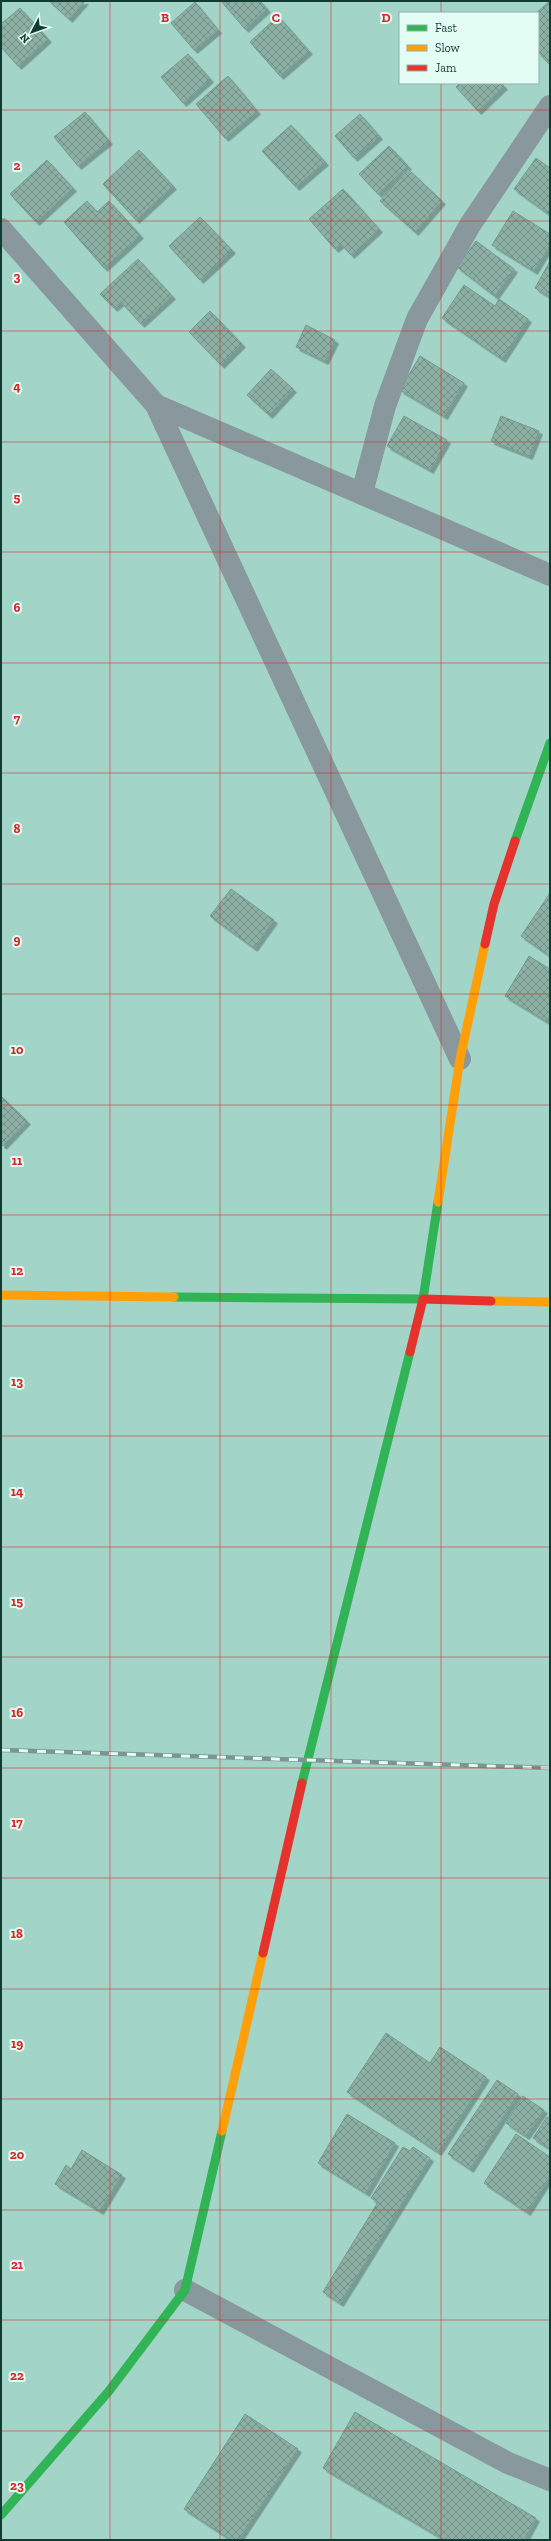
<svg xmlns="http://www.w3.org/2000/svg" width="551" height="2541" font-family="'Zilla Slab',serif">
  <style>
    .building { fill: url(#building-cross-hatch); stroke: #779b8e; filter: url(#shadow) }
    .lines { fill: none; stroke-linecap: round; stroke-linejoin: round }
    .street { stroke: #88989c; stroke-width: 22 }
    .fast { stroke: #30b455; stroke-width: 9 }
    .slow { stroke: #ff9f0a; stroke-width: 9 }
    .jam { stroke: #e5322d; stroke-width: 9 }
    .rail-casing { stroke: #7a9592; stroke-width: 4.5 }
    .rail { stroke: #e3fdf5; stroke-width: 3; stroke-dasharray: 9; stroke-linecap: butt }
    .grid { fill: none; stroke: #d62828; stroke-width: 1; stroke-opacity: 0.55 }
    .grid-label { font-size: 13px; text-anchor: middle; font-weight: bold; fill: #d62828; stroke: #e3fdf5; stroke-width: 4; stroke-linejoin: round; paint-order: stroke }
  </style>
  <defs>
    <pattern id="building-cross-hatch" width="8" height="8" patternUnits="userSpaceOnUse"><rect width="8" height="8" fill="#8cb0a3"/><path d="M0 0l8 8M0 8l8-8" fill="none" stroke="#719085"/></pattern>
    <filter id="shadow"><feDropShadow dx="3.5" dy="3.5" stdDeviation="0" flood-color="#0004"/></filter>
  </defs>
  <rect width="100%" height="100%" fill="#a2d4c8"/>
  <g class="building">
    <polygon points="49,1 85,1 69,19"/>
    <polygon points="221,1 260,1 267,9 245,29"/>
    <polygon points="550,1 550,65 538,52 536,13"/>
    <polygon points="195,2 218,30 194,50 171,23"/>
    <polygon points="20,8 48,39 18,66 1,47 1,24"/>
    <polygon points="278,16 309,51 280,76 250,42"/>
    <polygon points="188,54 210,79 183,103 161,77"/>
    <polygon points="228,76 257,111 225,138 196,104"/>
    <polygon points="460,83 501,83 504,86 478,111 456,87"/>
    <polygon points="85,112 109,141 78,166 54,137"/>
    <polygon points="360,114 379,136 354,158 335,136"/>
    <polygon points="291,125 325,162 296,187 262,151"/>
    <polygon points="389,146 408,166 378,194 359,174"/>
    <polygon points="139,150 173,186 136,220 103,184"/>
    <polygon points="536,158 550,168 550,215 514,189"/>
    <polygon points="47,160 73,188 36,222 10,194"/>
    <polygon points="408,169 442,201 415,232 380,201"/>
    <polygon points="343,189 379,229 351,255 341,244 335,249 309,219"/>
    <polygon points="87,201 97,212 109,201 140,235 104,268 64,222"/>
    <polygon points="513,211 550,234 550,245 534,271 492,245"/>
    <polygon points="200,217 232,250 200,280 169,246"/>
    <polygon points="476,241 514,269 495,296 457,267"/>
    <polygon points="138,259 172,296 141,324 121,302 114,308 100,294"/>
    <polygon points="550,261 550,297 535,288"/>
    <polygon points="464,285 495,306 499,299 528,319 502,359 442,318"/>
    <polygon points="210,311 242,344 221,365 189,332"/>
    <polygon points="306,325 335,340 325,361 296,347"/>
    <polygon points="420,356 464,383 444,416 400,390"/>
    <polygon points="271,369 293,389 269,415 247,395"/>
    <polygon points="404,416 447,440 430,470 387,446"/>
    <polygon points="501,416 539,431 529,456 491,441"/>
    <polygon points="231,889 274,920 254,948 210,916"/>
    <polygon points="550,893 550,956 521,936"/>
    <polygon points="529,956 550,969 550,1015 546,1021 505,996"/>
    <polygon points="1,1096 27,1121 3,1146 1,1144"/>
    <polygon points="386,2033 430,2063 440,2047 486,2077 438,2152 347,2092"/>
    <polygon points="497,2080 518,2094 470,2169 448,2154"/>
    <polygon points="523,2096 544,2110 526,2136 506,2123"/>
    <polygon points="347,2114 395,2143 366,2193 318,2163"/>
    <polygon points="547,2117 550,2119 550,2149 533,2138"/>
    <polygon points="516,2134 550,2157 550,2176 527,2212 484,2183"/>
    <polygon points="403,2147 410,2151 413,2147 430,2158 340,2303 323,2292 378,2202 371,2198"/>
    <polygon points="82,2150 122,2175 100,2211 55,2184 66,2165 71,2169"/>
    <polygon points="355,2412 536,2518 524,2540 445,2540 323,2468"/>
    <polygon points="245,2414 298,2449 238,2540 231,2540 184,2509"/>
  </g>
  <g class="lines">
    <g class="street">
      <polyline points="1,229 156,405 550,575"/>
      <polyline points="156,405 460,1059"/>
      <polyline points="362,493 385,406 417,319 470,225 550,106"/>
      <polyline points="185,2290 508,2463 550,2480"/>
    </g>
    <g class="fast">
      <polyline points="515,841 550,743"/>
      <polyline points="174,1297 423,1299 438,1202"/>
      <polyline points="302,1783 410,1352"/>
      <polyline points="1,2515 109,2391 185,2290 222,2131"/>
    </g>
    <g class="slow">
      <polyline points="438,1202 460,1059 485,944"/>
      <polyline points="1,1295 174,1297"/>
      <polyline points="491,1301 550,1302"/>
      <polyline points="222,2131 263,1953"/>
    </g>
    <g class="jam">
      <polyline points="485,944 494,904 515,841"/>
      <polyline points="410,1352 423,1299 491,1301"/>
      <polyline points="263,1953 302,1783"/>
    </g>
    <defs>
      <polyline id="rail" points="1,1750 550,1768"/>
    </defs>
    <use href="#rail" class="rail-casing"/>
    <use href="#rail" class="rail"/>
  </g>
  <path class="grid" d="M110 1V2540M220 1V2540M331 1V2540M441 1V13M441 83V2540M1 110H550M1 221H550M1 331H550M1 442H550M1 552H550M1 663H550M1 773H550M1 884H550M1 994H550M1 1105H550M1 1215H550M1 1326H550M1 1436H550M1 1547H550M1 1657H550M1 1768H550M1 1878H550M1 1989H550M1 2099H550M1 2210H550M1 2320H550M1 2431H550"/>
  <g class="grid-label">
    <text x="165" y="22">B</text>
    <text x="276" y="22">C</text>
    <text x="386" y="22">D</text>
    <text x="17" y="170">2</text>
    <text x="17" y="281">3</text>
    <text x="17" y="391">4</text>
    <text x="17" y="502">5</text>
    <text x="17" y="612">6</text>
    <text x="17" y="723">7</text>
    <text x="17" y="833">8</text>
    <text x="17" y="944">9</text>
    <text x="17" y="1054">10</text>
    <text x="17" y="1165">11</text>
    <text x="17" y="1275">12</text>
    <text x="17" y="1386">13</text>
    <text x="17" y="1496">14</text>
    <text x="17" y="1606">15</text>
    <text x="17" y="1717">16</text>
    <text x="17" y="1827">17</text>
    <text x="17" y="1938">18</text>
    <text x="17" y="2048">19</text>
    <text x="17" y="2159">20</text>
    <text x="17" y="2269">21</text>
    <text x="17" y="2380">22</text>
    <text x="17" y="2490">23</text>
  </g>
  <rect width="551" height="2541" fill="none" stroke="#123b32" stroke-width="4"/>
  <rect x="399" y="12" width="140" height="72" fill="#e3fdf5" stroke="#8fafa7"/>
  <rect x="407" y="25" width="20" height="6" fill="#30b455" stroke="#8fafa7"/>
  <text x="435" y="32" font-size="12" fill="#123b32">Fast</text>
  <rect x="407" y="45" width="20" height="6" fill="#ff9f0a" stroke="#8fafa7"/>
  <text x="435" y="52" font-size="12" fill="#123b32">Slow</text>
  <rect x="407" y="65" width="20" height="6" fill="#e5322d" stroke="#8fafa7"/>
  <text x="435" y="72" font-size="12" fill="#123b32">Jam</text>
  <g transform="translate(32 32) rotate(229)" stroke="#e3fdf5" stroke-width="3" paint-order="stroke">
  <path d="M0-3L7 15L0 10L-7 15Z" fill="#123b32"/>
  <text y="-6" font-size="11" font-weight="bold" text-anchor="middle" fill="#123b32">N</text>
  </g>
</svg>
